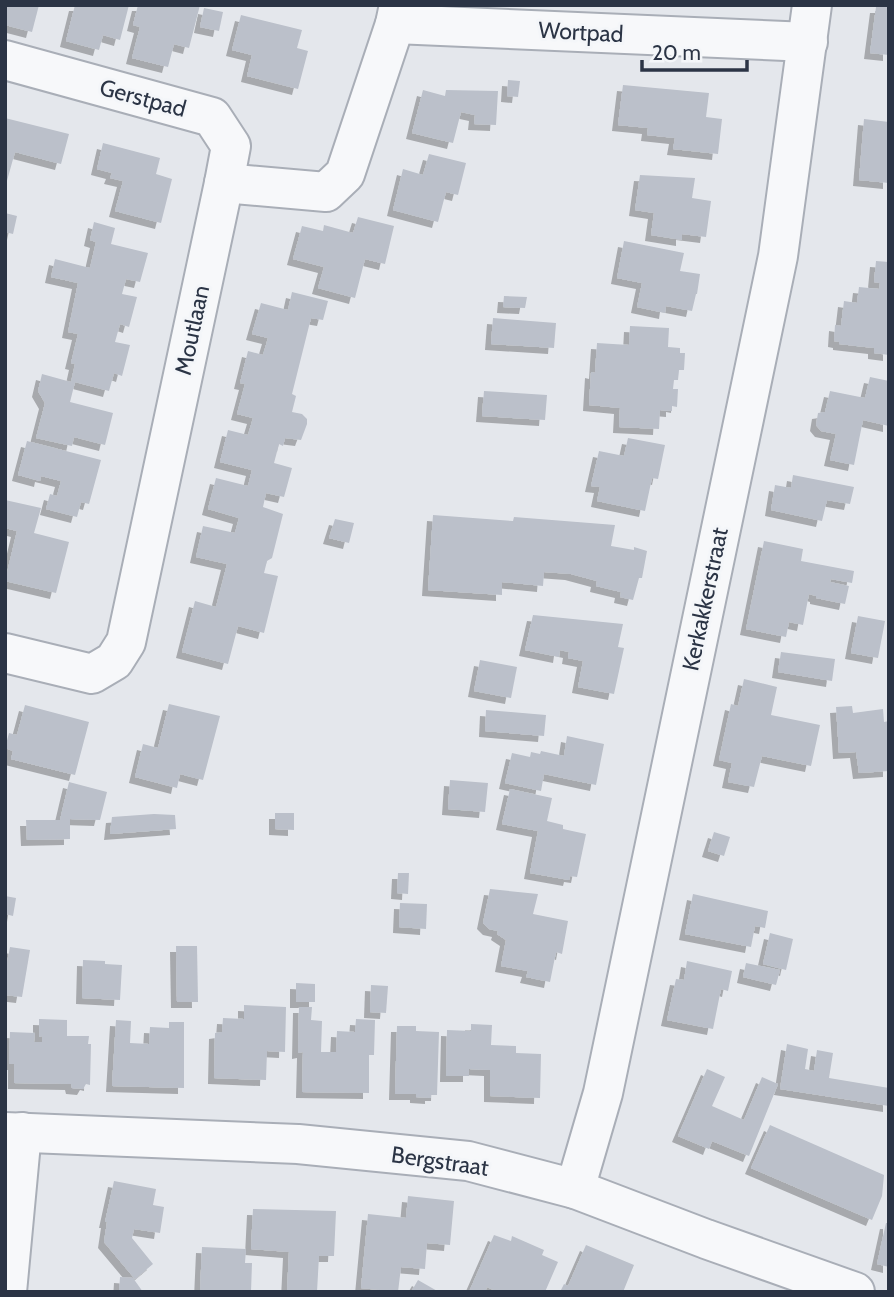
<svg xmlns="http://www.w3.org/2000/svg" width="894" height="1297" font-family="Cabin,sans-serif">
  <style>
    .building { fill: #bbc0ca; filter: url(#shadow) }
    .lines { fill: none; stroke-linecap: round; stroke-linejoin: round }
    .minor-casing { stroke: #a9aeb7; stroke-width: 42 }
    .minor { stroke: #f7f8fa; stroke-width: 38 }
    .labels { text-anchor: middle; stroke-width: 6; stroke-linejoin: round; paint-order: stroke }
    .street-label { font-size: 23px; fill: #2b3445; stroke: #f4f6f9 }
  </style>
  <defs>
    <filter id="shadow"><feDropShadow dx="-6" dy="6" stdDeviation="0" flood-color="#0004"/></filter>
  </defs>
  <rect width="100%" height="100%" fill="#e4e7ec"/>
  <g class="building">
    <polygon points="5,5 39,5 32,32 5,25"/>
    <polygon points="75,5 129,5 120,40 103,35 99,50 66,41"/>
    <polygon points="138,5 200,5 189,48 174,44 168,67 132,58 140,27 133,25"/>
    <polygon points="881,5 889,5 889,55 870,53 876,7 881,7"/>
    <polygon points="204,8 223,12 219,31 200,27"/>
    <polygon points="241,15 302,30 297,48 308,51 298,89 247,76 252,55 232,50"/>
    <polygon points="508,80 520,81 518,97 507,96"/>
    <polygon points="623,85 709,93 706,117 722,119 718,154 673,149 675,138 647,135 648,128 618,125"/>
    <polygon points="423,90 445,96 446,90 498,91 496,125 474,124 475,115 461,112 453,143 412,133"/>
    <polygon points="5,118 69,134 61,164 15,152 5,188"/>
    <polygon points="864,119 889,122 889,183 859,180"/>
    <polygon points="103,143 160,158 156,174 172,179 161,223 115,211 123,181 110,178 112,173 97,169"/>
    <polygon points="429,154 466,163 458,195 446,192 438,222 393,210 403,169 423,175"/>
    <polygon points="640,175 695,178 692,198 711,201 706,237 682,234 682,240 651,235 654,213 635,210"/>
    <polygon points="5,213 17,216 13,234 5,232"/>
    <polygon points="358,217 394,226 385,264 365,259 355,298 318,288 324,267 293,259 302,226 323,231 324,225 353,233"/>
    <polygon points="94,222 115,228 111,244 148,253 140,282 126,279 122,294 137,297 129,327 120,324 115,342 130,345 122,376 114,373 109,391 75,382 70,402 113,413 105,445 74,437 72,446 36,438 45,403 38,391 42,374 71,382 75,364 71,363 78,334 68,332 78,283 51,277 55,259 90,268 96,242 90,240"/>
    <polygon points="624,241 684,253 680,271 700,274 697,294 696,294 692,311 666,306 665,313 637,307 642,283 617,278"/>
    <polygon points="876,261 889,262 889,355 874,353 874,348 839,344 839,342 834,341 835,325 841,326 844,301 857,303 859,287 879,289 880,283 874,282"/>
    <polygon points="292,292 328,301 323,320 311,318 292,394 296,396 292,412 302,414 307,419 307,424 301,440 285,438 283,446 279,444 274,463 292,468 284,497 266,493 263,507 283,514 272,558 267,561 264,573 278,576 264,633 238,626 228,664 182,652 195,601 216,607 227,564 196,557 203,526 235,533 239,518 208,509 216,478 248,486 252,470 220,462 228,430 248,435 253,418 237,414 245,384 240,383 248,351 263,355 268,338 252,334 261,303 288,310"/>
    <polygon points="504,296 527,297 525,308 503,307"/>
    <polygon points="493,318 556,323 554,348 491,344"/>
    <polygon points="630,326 669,328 668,347 680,348 680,353 685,353 684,370 679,370 678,380 674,380 673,389 678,389 677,407 672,406 672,411 660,410 659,429 619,427 620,408 589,405 591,372 595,373 597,343 629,345"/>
    <polygon points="870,377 889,381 889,426 863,420 854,465 830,460 836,434 821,431 816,425 818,413 825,412 830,391 865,398"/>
    <polygon points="484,391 547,395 545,420 482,416"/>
    <polygon points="628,438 665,445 658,479 652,478 645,511 597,501 600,487 591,486 599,451 624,456"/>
    <polygon points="27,441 101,460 89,504 81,502 77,517 46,509 50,494 57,496 61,481 41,476 40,481 18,475"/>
    <polygon points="793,475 854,487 850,504 827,500 822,521 771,510 775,485 791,488"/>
    <polygon points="5,500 41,508 34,533 69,542 56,593 5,581 17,531 5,528"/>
    <polygon points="433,515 513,521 514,517 615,525 611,546 634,550 634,547 647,551 642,578 639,578 633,600 620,597 621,592 596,586 597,581 571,574 544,572 543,586 502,582 502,595 428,590"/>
    <polygon points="335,519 354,523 349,543 329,538"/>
    <polygon points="764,541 803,549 801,561 854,571 852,583 831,579 830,582 849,586 845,604 816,598 816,596 809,594 803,625 789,622 786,637 746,629"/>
    <polygon points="533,615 623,624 618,647 624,648 614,694 578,687 583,661 568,658 569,652 560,650 559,657 525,650"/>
    <polygon points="858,616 885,621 878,658 851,653"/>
    <polygon points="781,652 835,659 832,681 778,672"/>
    <polygon points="480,660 517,667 511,698 474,691"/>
    <polygon points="744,679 777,687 771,715 820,725 811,766 762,756 754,787 728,782 732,763 719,760 731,704 738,706"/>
    <polygon points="169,704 220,716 203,780 180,774 177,788 135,777 143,744 158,748"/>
    <polygon points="25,705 89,722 75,775 11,759 13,751 5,748 9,733 17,735"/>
    <polygon points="852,706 853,713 883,709 884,722 889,721 889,771 859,773 856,752 839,753 836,707"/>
    <polygon points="486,710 546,715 544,736 485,731"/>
    <polygon points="567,736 604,744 596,785 544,774 541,791 505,783 512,753 530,757 531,752 540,754 541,751 564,756"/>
    <polygon points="450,780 488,783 485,812 448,809"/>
    <polygon points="69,782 107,792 100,820 70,819 70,839 27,840 26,820 60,820"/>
    <polygon points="510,789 552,798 547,821 563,825 563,829 586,834 577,877 570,876 569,880 530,873 538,831 502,824"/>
    <polygon points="275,813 294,813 294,830 275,829"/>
    <polygon points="154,814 175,815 176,829 110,834 112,817"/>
    <polygon points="714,832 730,837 724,856 708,851"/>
    <polygon points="398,873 409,873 408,894 397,893"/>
    <polygon points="490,889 538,894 533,914 568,921 562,954 556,952 550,982 526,977 528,971 501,966 506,940 497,934 498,931 489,929 483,923"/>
    <polygon points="693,894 768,911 765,928 755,926 751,947 685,934"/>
    <polygon points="5,896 16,898 13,916 5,914"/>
    <polygon points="400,903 427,904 426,929 399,927"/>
    <polygon points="770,933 793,939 786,970 763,964"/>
    <polygon points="176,946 197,946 198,1002 177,1002"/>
    <polygon points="10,947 30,950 22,997 5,995 5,973"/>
    <polygon points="83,960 105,961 105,964 122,965 120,1000 82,998"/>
    <polygon points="687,961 732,971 728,991 721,989 713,1029 667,1020 676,979 684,980"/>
    <polygon points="746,963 780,970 776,985 743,977"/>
    <polygon points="296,983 315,984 315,1002 296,1002"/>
    <polygon points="371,985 388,986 386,1013 370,1012"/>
    <polygon points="244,1005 286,1007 285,1052 267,1051 266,1080 214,1078 215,1033 222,1032 223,1018 244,1019"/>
    <polygon points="299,1007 312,1007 311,1020 322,1021 321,1052 336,1052 337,1031 355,1032 356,1019 375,1020 374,1055 369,1055 369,1093 302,1092 303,1052 298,1053"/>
    <polygon points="39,1019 67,1020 67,1036 89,1036 88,1044 91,1044 90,1085 86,1084 83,1089 72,1088 71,1084 14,1083 14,1064 9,1064 10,1032 35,1033 34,1042 42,1042 42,1036 39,1037"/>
    <polygon points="116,1020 131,1021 130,1043 149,1044 150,1027 169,1028 169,1022 184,1022 184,1088 112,1086"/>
    <polygon points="471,1024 492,1025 491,1045 516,1046 516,1053 541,1054 540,1098 490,1096 490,1070 469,1069 469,1076 446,1076 447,1030 471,1031"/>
    <polygon points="397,1026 416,1026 416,1031 439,1032 437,1095 431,1095 431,1098 416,1097 416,1094 395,1094"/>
    <polygon points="787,1044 808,1049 805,1069 814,1071 817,1050 833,1053 829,1078 889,1088 889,1106 780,1089"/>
    <polygon points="707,1069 725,1077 712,1106 744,1120 762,1077 778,1084 749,1156 712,1141 709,1149 678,1136"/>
    <polygon points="770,1125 884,1175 882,1196 872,1220 751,1168"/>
    <polygon points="114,1181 156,1189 153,1205 164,1207 160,1233 134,1229 132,1238 153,1264 135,1279 104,1242 107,1222 105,1222"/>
    <polygon points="408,1196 454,1201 450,1245 427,1243 425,1269 401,1267 398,1292 361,1288 368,1214 406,1218"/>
    <polygon points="253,1209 336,1211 334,1256 319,1256 317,1292 287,1292 289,1252 251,1249"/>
    <polygon points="886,1223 889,1223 889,1267 877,1264"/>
    <polygon points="494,1235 511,1241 512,1236 544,1250 542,1255 558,1262 545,1292 498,1292 487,1287 485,1292 469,1292"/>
    <polygon points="586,1245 634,1265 623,1292 560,1292 564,1284 568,1286"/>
    <polygon points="202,1247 246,1249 245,1263 252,1263 251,1292 200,1292"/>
    <polygon points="120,1277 133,1278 143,1292 119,1292"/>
    <polygon points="418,1280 439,1292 411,1292"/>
  </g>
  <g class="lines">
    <defs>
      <g id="minor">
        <polyline points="395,24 808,42"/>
        <polyline points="5,60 212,117 231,146 224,183"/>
        <polyline points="5,653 92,674 114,661 126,642 224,183 326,192 345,174 395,24 399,5"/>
        <polyline points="5,1132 298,1144 468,1161 575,1189 706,1239 855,1292"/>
        <polyline points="575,1189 603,1093 778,256 812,5"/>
        <polyline points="7,1292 22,1132"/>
      </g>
    </defs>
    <use href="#minor" class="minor-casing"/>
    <use href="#minor" class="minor"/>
  </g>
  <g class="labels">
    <g class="street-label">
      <text transform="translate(581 32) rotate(3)" y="8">Wortpad</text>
      <text transform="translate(143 98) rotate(15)" y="8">Gerstpad</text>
      <text transform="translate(192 330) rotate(-78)" y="8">Moutlaan</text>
      <text transform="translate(705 599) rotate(-78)" y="8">Kerkakkerstraat</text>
      <text transform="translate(440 1161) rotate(8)" y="8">Bergstraat</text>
    </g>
  </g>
  <rect width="894" height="1297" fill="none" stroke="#2b3445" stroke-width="14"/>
  <path d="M642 60v10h105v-10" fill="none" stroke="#2b3445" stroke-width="3.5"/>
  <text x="652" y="60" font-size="21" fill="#2b3445" stroke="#f4f6f9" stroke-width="5" paint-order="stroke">20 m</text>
</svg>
